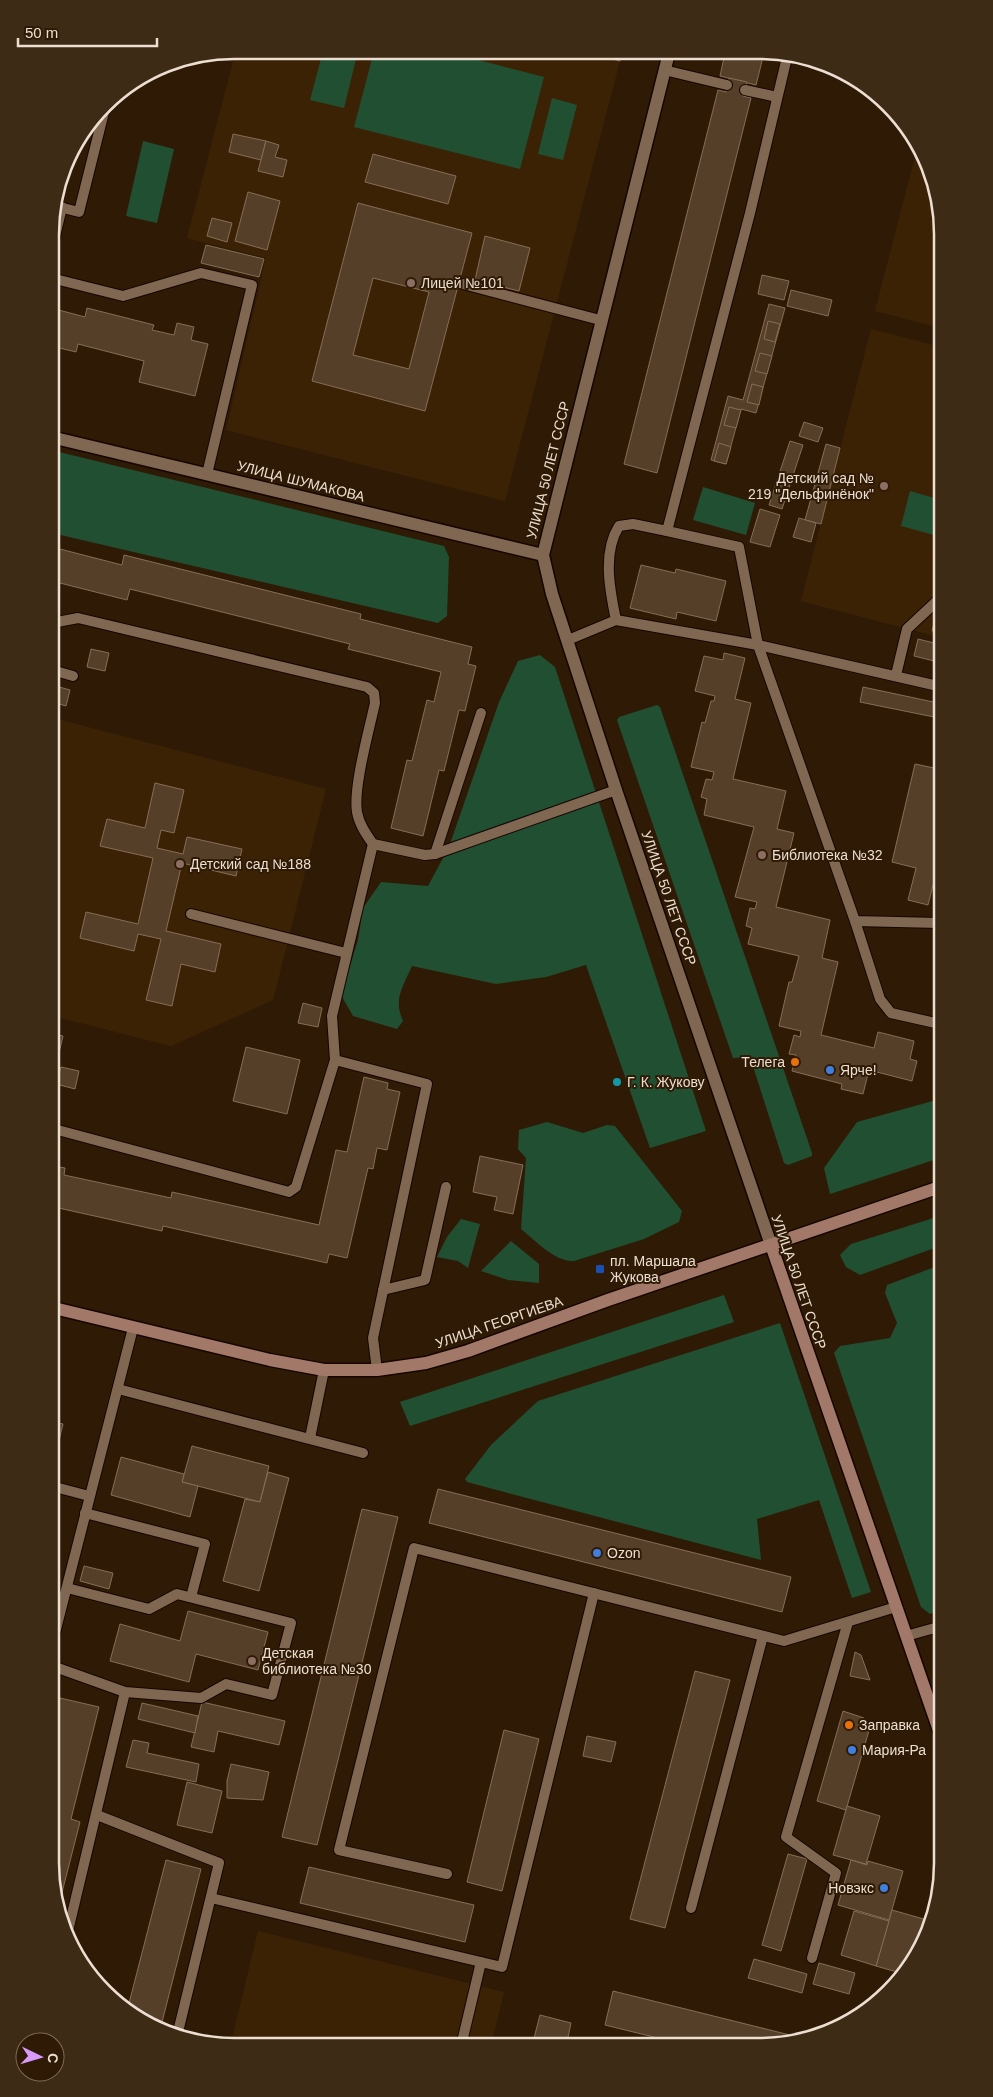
<svg xmlns="http://www.w3.org/2000/svg" width="993" height="2097" font-family="Helvetica,sans-serif">
  <style>
    .built { fill: #3c2205 }
    .green { fill: #214f31 }
    .building { fill: #563f29; stroke: #866d56; fill-rule: evenodd }
    .lines { fill: none; stroke-linecap: round; stroke-linejoin: round }
    .lane-casing { stroke: #160500; stroke-width: 12 }
    .street-casing { stroke: #160500; stroke-width: 15 }
    .secondary-casing { stroke: #160500; stroke-width: 15 }
    .lane { stroke: #806751; stroke-width: 10 }
    .street { stroke: #806751; stroke-width: 12 }
    .secondary { stroke: #a27869; stroke-width: 12 }
    .education-dot { fill: #8d6e63; stroke: #2f1b05; stroke-width: 2 }
    .food-dot { fill: #e8710a; stroke: #2f1b05; stroke-width: 2 }
    .shop-dot { fill: #3f7fe0; stroke: #2f1b05; stroke-width: 2 }
    .culture-dot { fill: #0f9aa8; stroke: #2f1b05; stroke-width: 2 }
    .transit-dot { fill: #1a4fb4; stroke: #2f1b05; stroke-width: 2 }
    .labels { text-anchor: middle; stroke-width: 4; stroke-linejoin: round; paint-order: stroke }
    .poi-label { font-size: 14px; fill: #ecded1; stroke: #2f1b05; text-anchor: start }
    .street-label { font-size: 14px; fill: #ecded1; stroke: #2f1b05 }
    .rim { fill: none; stroke: #ecded1; stroke-width: 2.5 }
  </style>
  <rect width="100%" height="100%" fill="#2f1b05"/>
  <g class="built">
    <polygon points="236,50 587,52 620,61 505,501 226,430 266,258 187,238"/>
    <polygon points="918,145 937,186 937,327 875,311"/>
    <polygon points="871,329 937,346 938,637 801,601"/>
    <polygon points="57,719 326,789 273,1000 171,1046 53,1016 52,738"/>
    <polygon points="258,1931 504,1992 492,2042 231,2043"/>
  </g>
  <g class="green">
    <polygon points="323,51 358,51 344,108 310,100"/>
    <polygon points="374,51 444,51 544,77 520,169 354,127"/>
    <polygon points="552,98 577,105 563,160 538,154"/>
    <polygon points="143,141 174,149 157,223 126,216"/>
    <polygon points="59,452 444,546 449,557 447,616 438,623 52,533 51,453"/>
    <polygon points="703,487 755,503 746,535 693,520"/>
    <polygon points="910,491 938,499 938,518 934,535 901,526"/>
    <path d="M540 655 555 667 706 1131 650 1148 586 965 546 977 496 984 412 966C403 987 393 999 403 1021L397 1029 353 1016 341 995 358 940 363 908 381 882 428 886 449 847 499 702 518 661Z"/>
    <polygon points="657,705 660,707 812,1153 812,1156 788,1165 784,1163 750,1057 733,1058 617,720 619,717"/>
    <polygon points="940,1099 940,1158 830,1194 824,1168 857,1122"/>
    <path d="M547 1122 583 1133 607 1125 615 1126 682 1211 679 1222 644 1239 574 1261C555 1262 536 1241 521 1229L526 1158 518 1149 519 1130Z"/>
    <polygon points="940,1216 940,1246 860,1275 846,1267 840,1255 851,1244"/>
    <polygon points="461,1219 480,1224 468,1268 458,1261 437,1257 447,1237"/>
    <polygon points="511,1241 539,1264 539,1283 508,1280 481,1271"/>
    <polygon points="940,1265 942,1594 938,1610 930,1614 921,1607 834,1353 840,1346 890,1338 897,1323 885,1293 887,1285"/>
    <polygon points="724,1295 734,1322 410,1426 400,1402"/>
    <polygon points="780,1323 871,1592 852,1598 819,1500 757,1519 761,1560 467,1482 465,1479 491,1445 538,1401"/>
  </g>
  <g class="building">
    <polygon points="587,52 622,52 620,61"/>
    <polygon points="725,53 764,53 756,85 720,76"/>
    <polygon points="729,78 747,82 743,96 751,98 657,473 624,464 718,90 726,92"/>
    <polygon points="233,134 266,141 261,160 229,152"/>
    <polygon points="266,141 279,145 275,157 287,160 283,177 258,171"/>
    <polygon points="373,154 456,176 448,204 365,182"/>
    <polygon points="248,192 280,201 267,250 235,241"/>
    <path d="M358 203 472 233 425 411 312 381ZM373 278 429 292 409 369 353 355Z"/>
    <polygon points="212,218 232,223 227,242 207,236"/>
    <polygon points="485,236 530,248 519,291 475,280"/>
    <polygon points="206,245 264,259 259,277 201,263"/>
    <polygon points="762,275 789,281 784,300 758,294"/>
    <polygon points="791,290 832,300 828,316 787,306"/>
    <polygon points="769,304 785,308 756,413 741,409 726,464 711,460 728,396 743,400"/>
    <polygon points="51,308 85,317 87,308 154,325 152,330 174,335 177,323 194,327 191,340 208,344 195,396 139,382 144,361 78,344 76,352 51,346"/>
    <polygon points="768,321 780,324 775,342 764,339"/>
    <polygon points="760,353 772,356 767,374 755,371"/>
    <polygon points="752,384 763,387 759,405 747,402"/>
    <polygon points="729,407 741,410 736,428 724,425"/>
    <polygon points="804,422 823,428 818,442 799,436"/>
    <polygon points="790,441 803,445 782,509 769,505"/>
    <polygon points="719,443 731,447 726,464 714,461"/>
    <polygon points="826,444 840,448 821,524 805,520"/>
    <polygon points="760,509 780,515 770,547 750,542"/>
    <polygon points="799,518 816,523 811,542 793,537"/>
    <polygon points="52,547 122,565 124,555 361,614 360,619 472,647 468,664 476,666 465,711 459,710 444,771 439,770 423,836 391,828 407,760 412,761 427,700 434,702 441,672 348,649 350,644 130,589 127,600 52,581"/>
    <polygon points="641,565 675,573 676,569 726,581 716,621 677,612 676,619 630,608"/>
    <polygon points="937,610 938,610 938,632 932,631"/>
    <polygon points="918,639 938,644 938,662 914,656"/>
    <polygon points="91,649 109,653 105,671 87,667"/>
    <polygon points="724,653 745,658 735,699 751,703 733,779 786,791 777,829 794,833 776,907 830,920 822,958 838,962 821,1035 874,1048 878,1032 914,1041 910,1059 917,1061 912,1081 869,1070 863,1094 841,1089 842,1084 792,1071 796,1055 789,1054 794,1035 800,1037 801,1031 779,1026 789,982 792,982 799,956 748,944 752,928 746,926 750,908 755,909 757,902 735,897 754,827 704,815 707,799 701,797 706,779 712,780 714,772 691,767 702,722 705,723 711,701 714,701 715,696 695,691 704,656 723,660"/>
    <polygon points="52,685 70,690 66,706 52,702"/>
    <polygon points="863,687 938,703 939,718 860,702"/>
    <polygon points="915,764 939,769 939,874 936,873 928,905 908,900 916,868 892,862"/>
    <polygon points="155,783 184,790 174,833 161,830 157,848 183,854 187,837 242,849 236,876 182,863 166,931 221,944 215,972 181,964 172,1006 146,1000 161,939 138,934 134,951 80,938 86,912 138,924 153,858 100,846 107,819 145,828"/>
    <polygon points="303,1003 322,1008 318,1027 298,1023"/>
    <polygon points="53,1034 63,1036 59,1053 53,1051"/>
    <polygon points="246,1047 300,1060 287,1114 233,1101"/>
    <polygon points="61,1067 79,1071 75,1089 56,1084"/>
    <polygon points="364,1077 388,1083 387,1089 400,1092 387,1150 377,1148 373,1169 368,1168 347,1258 329,1254 327,1263 163,1226 162,1231 54,1207 54,1166 65,1168 64,1175 171,1198 172,1192 319,1225 336,1150 347,1152"/>
    <polygon points="480,1156 523,1165 513,1214 494,1210 497,1197 473,1192"/>
    <polygon points="55,1422 63,1424 55,1457"/>
    <polygon points="192,1446 269,1466 260,1502 182,1482"/>
    <polygon points="121,1457 184,1474 182,1482 198,1486 190,1517 111,1495"/>
    <polygon points="268,1472 289,1478 259,1591 223,1581 245,1499 260,1502"/>
    <polygon points="438,1489 791,1577 782,1612 429,1523"/>
    <polygon points="362,1509 398,1517 317,1845 282,1837"/>
    <polygon points="84,1566 113,1573 109,1589 80,1581"/>
    <polygon points="188,1611 268,1632 258,1670 196,1654 189,1682 110,1661 120,1624 180,1641"/>
    <polygon points="855,1652 861,1655 870,1680 850,1676"/>
    <polygon points="695,1671 730,1680 665,1928 630,1919"/>
    <polygon points="60,1698 99,1707 71,1819 80,1822 57,1912 56,1716"/>
    <polygon points="202,1702 285,1721 279,1745 218,1731 214,1752 191,1747"/>
    <polygon points="142,1703 198,1716 195,1733 138,1719"/>
    <polygon points="843,1711 864,1718 870,1727 846,1810 817,1801"/>
    <polygon points="504,1730 539,1739 502,1891 467,1882"/>
    <polygon points="587,1736 616,1742 611,1762 583,1756"/>
    <polygon points="133,1740 149,1743 147,1753 199,1764 196,1782 126,1767"/>
    <polygon points="231,1764 269,1772 263,1800 227,1798 227,1781"/>
    <polygon points="187,1782 222,1791 212,1833 177,1825"/>
    <polygon points="847,1806 880,1816 866,1864 833,1855"/>
    <polygon points="788,1854 807,1859 781,1951 762,1945"/>
    <polygon points="166,1860 201,1869 160,2030 127,2011"/>
    <polygon points="851,1860 867,1865 868,1861 903,1871 889,1920 838,1905"/>
    <polygon points="309,1867 474,1905 465,1942 300,1903"/>
    <polygon points="892,1910 927,1920 917,1953 904,1974 876,1966"/>
    <polygon points="854,1911 889,1921 876,1966 841,1955"/>
    <polygon points="754,1959 807,1974 802,1993 748,1978"/>
    <polygon points="819,1963 855,1973 849,1994 813,1984"/>
    <polygon points="613,1991 810,2040 670,2041 605,2025"/>
    <polygon points="540,2015 571,2023 567,2042 533,2042"/>
  </g>
  <g class="lines">
    <defs>
      <g id="lane">
        <polyline points="664,70 727,85"/>
        <polyline points="745,90 777,97"/>
        <polyline points="55,206 79,212 106,104"/>
        <polyline points="51,253 62,207"/>
        <polyline points="51,278 123,296 201,273 252,285 207,474"/>
        <polyline points="463,284 600,320"/>
        <polyline points="667,531 739,547 758,645 855,921 939,923"/>
        <path d="M616 620C610 591 602 553 619 526L633 524 667 531 750 213 788 53"/>
        <path d="M52 623 78 618 367 687 374 693 375 703C369 730 353 788 357 812 359 824 366 834 373 844L425 855 435 854 616 790"/>
        <polyline points="568,640 616,620 758,645 938,686"/>
        <polyline points="52,670 73,676"/>
        <polyline points="896,675 907,629 938,600"/>
        <polyline points="435,854 481,713"/>
        <polyline points="191,914 346,953"/>
        <polyline points="855,921 880,999 891,1013 940,1024"/>
        <polyline points="335,1060 332,1016 373,844"/>
        <polyline points="54,1129 289,1192 296,1187 335,1060 427,1084 373,1338 377,1370"/>
        <polyline points="383,1290 425,1280 446,1187"/>
        <polyline points="118,1389 363,1453"/>
        <polyline points="310,1438 324,1370"/>
        <polyline points="55,1487 89,1496"/>
        <polyline points="85,1513 205,1544 191,1597"/>
        <polyline points="55,1633 133,1328"/>
        <polyline points="906,1636 942,1626"/>
        <polyline points="55,1667 125,1692 201,1698 226,1684 272,1695 291,1623 177,1594 149,1609 67,1588"/>
        <polyline points="97,1815 219,1863 177,2036"/>
        <polyline points="447,1874 339,1850 414,1548 784,1641 896,1607"/>
        <polyline points="211,1898 502,1967 594,1593"/>
        <polyline points="691,1908 763,1636"/>
        <polyline points="67,1935 125,1692"/>
        <polyline points="812,1958 836,1873 786,1837 848,1622"/>
        <polyline points="462,2042 481,1962"/>
      </g>
      <g id="street">
        <polyline points="669,53 543,555 552,594 616,790 771,1245"/>
        <polyline points="51,437 543,555"/>
      </g>
      <g id="secondary">
        <polyline points="771,1245 942,1739"/>
        <polyline points="54,1308 270,1360 324,1370 377,1370 426,1363 468,1351 608,1300 940,1187"/>
      </g>
    </defs>
    <use href="#lane" class="lane-casing"/>
    <use href="#street" class="street-casing"/>
    <use href="#secondary" class="secondary-casing"/>
    <use href="#lane" class="lane"/>
    <use href="#street" class="street"/>
    <use href="#secondary" class="secondary"/>
  </g>
  <g class="education-dot">
    <circle cx="411" cy="283" r="5"/>
    <circle cx="884" cy="486" r="5"/>
    <circle cx="762" cy="855" r="5"/>
    <circle cx="180" cy="864" r="5"/>
    <circle cx="252" cy="1661" r="5"/>
  </g>
  <g class="food-dot">
    <circle cx="795" cy="1062" r="5"/>
    <circle cx="849" cy="1725" r="5"/>
  </g>
  <g class="shop-dot">
    <circle cx="830" cy="1070" r="5"/>
    <circle cx="597" cy="1553" r="5"/>
    <circle cx="852" cy="1750" r="5"/>
    <circle cx="884" cy="1888" r="5"/>
  </g>
  <circle class="culture-dot" cx="617" cy="1082" r="5"/>
  <rect class="transit-dot" x="595" y="1264" width="10" height="10" rx="2.5"/>
  <g class="labels">
    <g class="poi-label">
      <text x="421" y="288">Лицей №101</text>
      <text x="874" y="483" text-anchor="end">Детский сад №<tspan x="874" dy="16">219 "Дельфинёнок"</tspan></text>
      <text x="772" y="860">Библиотека №32</text>
      <text x="190" y="869">Детский сад №188</text>
      <text x="785" y="1067" text-anchor="end">Телега</text>
      <text x="840" y="1075">Ярче!</text>
      <text x="627" y="1087">Г. К. Жукову</text>
      <text x="610" y="1266">пл. Маршала<tspan x="610" dy="16">Жукова</tspan></text>
      <text x="607" y="1558">Ozon</text>
      <text x="262" y="1658">Детская<tspan x="262" dy="16">библиотека №30</tspan></text>
      <text x="859" y="1730">Заправка</text>
      <text x="862" y="1755">Мария-Ра</text>
      <text x="874" y="1893" text-anchor="end">Новэкс</text>
    </g>
    <g class="street-label">
      <text transform="translate(548 470) rotate(-76)" y="5">УЛИЦА 50 ЛЕТ СССР</text>
      <text transform="translate(301 481) rotate(14)" y="5">УЛИЦА ШУМАКОВА</text>
      <text transform="translate(669 898) rotate(71)" y="5">УЛИЦА 50 ЛЕТ СССР</text>
      <text transform="translate(799 1282) rotate(71)" y="5">УЛИЦА 50 ЛЕТ СССР</text>
      <text transform="translate(499 1322) rotate(-19)" y="5">УЛИЦА ГЕОРГИЕВА</text>
    </g>
  </g>
  <path d="M0 0H993V2097H0ZM234 59H759A175 175 0 0 1 934 234V1863A175 175 0 0 1 759 2038H234A175 175 0 0 1 59 1863V234A175 175 0 0 1 234 59Z" fill="#3e2b15" fill-rule="evenodd"/>
  <path class="rim" d="M234 59H759A175 175 0 0 1 934 234V1863A175 175 0 0 1 759 2038H234A175 175 0 0 1 59 1863V234A175 175 0 0 1 234 59Z"/>
  <g transform="translate(40 2057) rotate(95)"><circle r="24" fill="#2f1b05" stroke="#7b6957"/>
  <path d="M0-4L9 19L0 12L-9 19Z" fill="#d89af8"/>
  <text y="-8" font-size="14" font-weight="bold" text-anchor="middle" fill="#ecded1">С</text>
  </g>
  <path d="M18 38v8h139v-8" fill="none" stroke="#ecded1" stroke-width="2.5"/>
  <text x="25" y="38" font-size="15" fill="#ecded1" stroke="#2f1b05" stroke-width="4" paint-order="stroke">50 m</text>
</svg>
